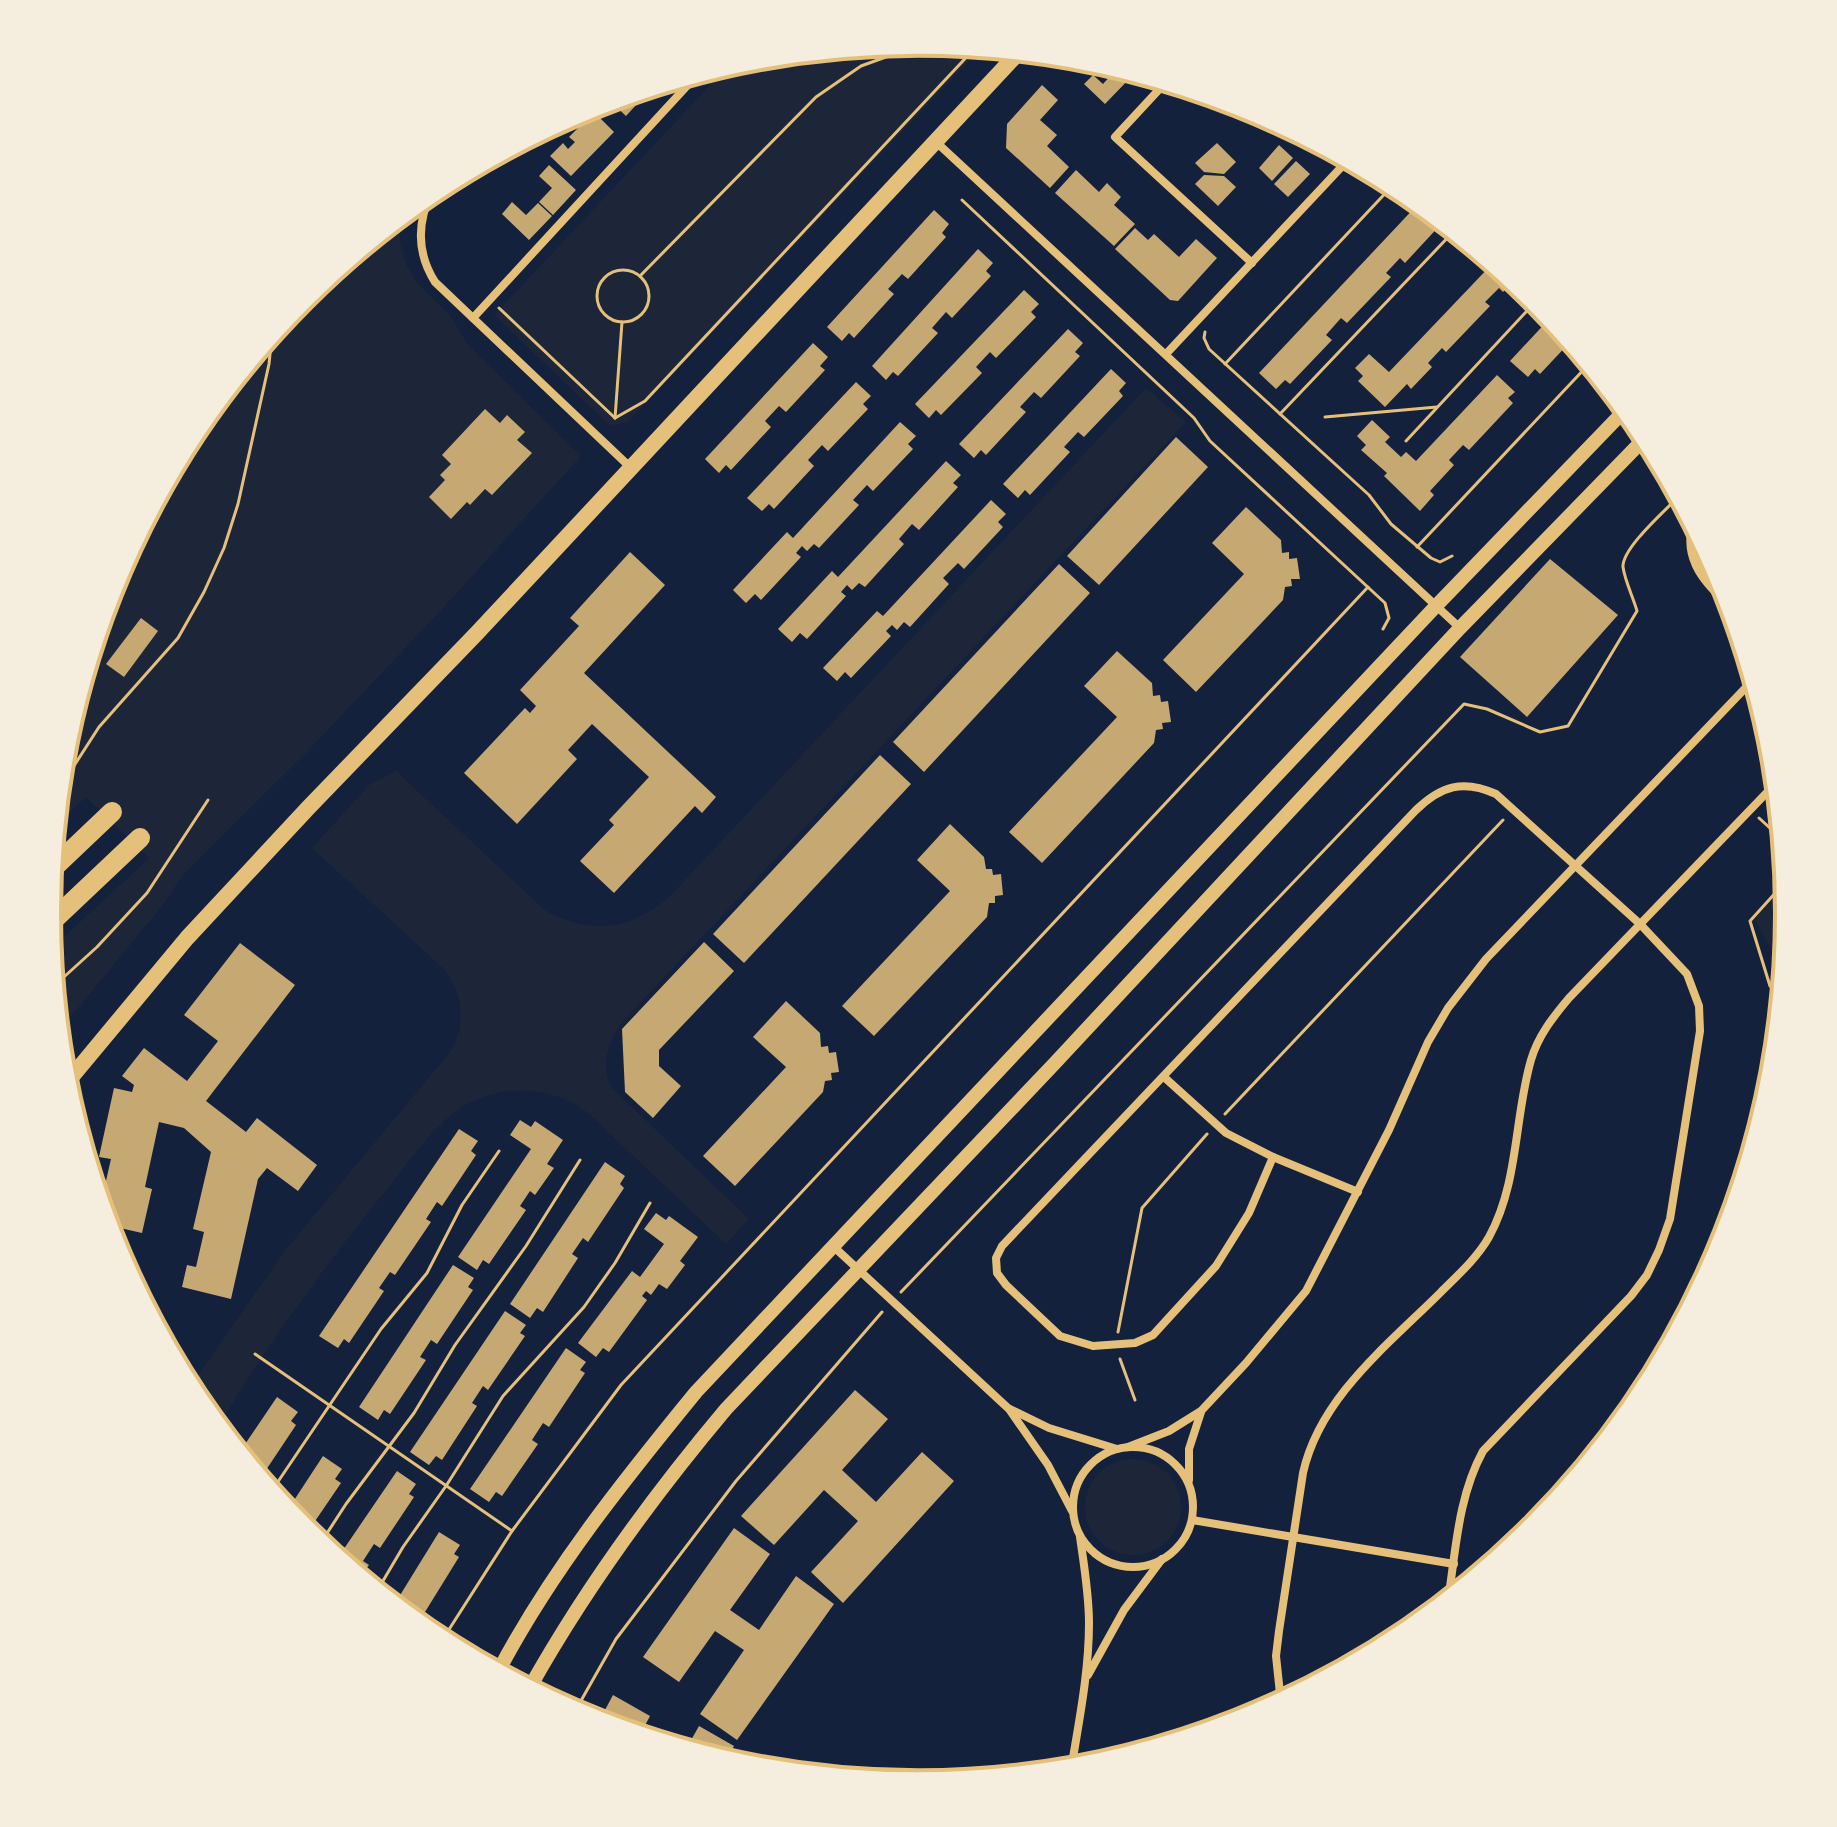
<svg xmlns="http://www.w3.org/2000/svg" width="1837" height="1827" font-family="'Work Sans',sans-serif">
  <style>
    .green { fill: #1d2539 }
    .building { fill: #c6a872 }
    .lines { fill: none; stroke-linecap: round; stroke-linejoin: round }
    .path { stroke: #e5c07b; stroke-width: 3 }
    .minor { stroke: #e5c07b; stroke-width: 8 }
    .tertiary { stroke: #e5c07b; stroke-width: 14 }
    .secondary { stroke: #e5c07b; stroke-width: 16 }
    .trunk { stroke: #e5c07b; stroke-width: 20 }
    .rim { fill: none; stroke: #e5c07b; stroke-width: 4 }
  </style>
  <rect width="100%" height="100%" fill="#14213d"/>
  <g class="green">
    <polygon points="919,42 981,48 628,422 610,426 494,315 730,64 749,59"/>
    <polygon points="400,217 400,241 406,264 417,283 451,316 468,345 581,456 444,607 308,751 183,875 162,906 59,1031 51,949 149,858 86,797 56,825 64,743 114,580 194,429 303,297"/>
    <path d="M1146 388 1186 422 623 1021C609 1041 599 1064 612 1088L749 1219 726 1244 588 1113C554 1085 499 1083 462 1107 434 1125 412 1158 392 1183 329 1260 269 1341 218 1427L189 1388 287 1248 450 1052C467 1025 463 994 444 969L312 848 369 785 396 771 546 911C592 935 632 930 670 896Z"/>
    <polygon points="1787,884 1790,914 1785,967 1774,954 1755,921 1757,916"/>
    <circle cx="1133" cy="1507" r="48"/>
  </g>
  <g class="building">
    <polygon points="1104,63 1125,70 1132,76 1105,104 1084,84 1093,75 1103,84 1112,74 1102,65"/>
    <polygon points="1042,85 1058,100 1040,120 1057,135 1047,146 1069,167 1050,188 1006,148 1007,124"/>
    <polygon points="628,95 637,104 626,116 610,101"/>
    <polygon points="594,112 614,132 571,176 550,156 563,143 568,149 575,142 569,137"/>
    <polygon points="1217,143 1236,162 1224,174 1204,172 1195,163"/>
    <polygon points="1279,145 1293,158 1272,181 1259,168"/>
    <polygon points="1296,161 1310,174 1288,197 1274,184"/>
    <polygon points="549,165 576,190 553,215 539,202 552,188 539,176"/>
    <polygon points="1076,170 1099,192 1107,183 1121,197 1114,205 1135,224 1114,246 1055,193"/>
    <polygon points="1204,175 1224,176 1236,187 1218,206 1195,184"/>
    <polygon points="512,202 526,215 538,203 552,216 529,240 502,214"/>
    <polygon points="1419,203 1443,222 1405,263 1400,258 1386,273 1391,277 1347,323 1341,318 1326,335 1332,340 1290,384 1285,380 1276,389 1259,373"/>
    <polygon points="934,210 949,224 942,233 946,237 908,279 902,274 888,289 894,294 854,338 849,333 842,341 827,327"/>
    <polygon points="1135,228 1148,240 1154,234 1179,257 1196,239 1217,258 1178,301 1170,300 1115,249"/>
    <polygon points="978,249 993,263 986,271 991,276 952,318 946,312 932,328 938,333 898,376 893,372 886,380 872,366"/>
    <polygon points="1493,263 1514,281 1503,292 1499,288 1485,302 1490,306 1446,352 1442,348 1428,363 1432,367 1411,389 1407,384 1385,407 1358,381 1363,376 1355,368 1369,354 1389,372"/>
    <polygon points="1024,290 1039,304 1031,312 1036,317 996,358 990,352 976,367 982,373 941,415 936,410 929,418 915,404"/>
    <polygon points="1551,317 1571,341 1540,374 1535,369 1528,377 1510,361"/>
    <polygon points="1068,329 1083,343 1075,352 1080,356 1041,398 1034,392 1020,407 1026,412 986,455 981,450 974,458 959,444"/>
    <polygon points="813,343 828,357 820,366 825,370 786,412 779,406 765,421 771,427 731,470 726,465 719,473 705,459"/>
    <polygon points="1111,369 1126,383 1119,391 1123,396 1084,437 1078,432 1064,447 1070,452 1030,495 1025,490 1018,498 1003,484"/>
    <polygon points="1497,375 1515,392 1508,398 1513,403 1469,450 1463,445 1449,460 1454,465 1430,491 1434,495 1420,511 1384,476 1387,473 1361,450 1366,445 1357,436 1372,420 1390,437 1385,442 1401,457 1406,452 1416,461"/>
    <polygon points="856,382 871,396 863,404 868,409 828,451 822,445 808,460 814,466 774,509 769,504 762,511 747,498"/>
    <polygon points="485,409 500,423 507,415 525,432 517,440 532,453 492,495 485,489 470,505 467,502 451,519 429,497 445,480 440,475 451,464 442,455"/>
    <polygon points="900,422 916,436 908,444 913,449 873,491 867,485 853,500 859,505 819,548 814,544 807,551 802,546 796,553 801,557 761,600 755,594 746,603 733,590 787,532 793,538"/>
    <polygon points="1176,437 1208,467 1099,585 1067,556"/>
    <polygon points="946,461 961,475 953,483 958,487 919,530 912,524 899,539 904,544 865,587 859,583 852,590 847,585 841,592 846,596 807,639 800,633 792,642 778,629 832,571 838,577"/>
    <polygon points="991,500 1006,514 998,522 1003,527 964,569 958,563 943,578 949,584 910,627 904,622 897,630 892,625 886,631 891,636 851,678 845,672 837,681 823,668 877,611 883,616"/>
    <polygon points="1246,507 1281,540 1282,553 1289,552 1289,559 1297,558 1300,579 1291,579 1292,586 1285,587 1283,600 1196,692 1163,660 1244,574 1212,543"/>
    <polygon points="630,552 665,585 584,673 716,797 702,813 695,806 614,893 580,861 614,825 609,820 649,777 592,724 568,750 577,759 517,824 464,773 525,708 530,713 536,706 520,690 579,626 570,618"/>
    <polygon points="1550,559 1618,615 1527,717 1460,657"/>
    <polygon points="1059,564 1090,593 924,772 893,742"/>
    <polygon points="141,618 158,631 124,677 106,664"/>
    <polygon points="1117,651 1152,683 1153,696 1160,695 1161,702 1168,701 1171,722 1162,723 1163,729 1156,730 1154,743 1042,863 1009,832 1117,717 1084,686"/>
    <polygon points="880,755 911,784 744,963 713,934"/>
    <polygon points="950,824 984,857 986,869 992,869 993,875 1001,874 1003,895 995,896 995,903 989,903 987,917 874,1036 842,1006 950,891 917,860"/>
    <polygon points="704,942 734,971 659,1050 659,1066 681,1086 653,1118 625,1092 622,1029"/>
    <polygon points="240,943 295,985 206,1101 246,1132 257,1118 317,1165 298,1191 267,1168 258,1179 231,1299 182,1287 187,1265 196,1267 204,1232 193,1229 211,1152 184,1128 159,1122 145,1187 152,1189 142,1233 107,1225 98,1197 102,1198 111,1159 99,1157 114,1088 132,1092 134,1085 122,1076 144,1048 187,1081 218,1041 184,1015"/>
    <polygon points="786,1001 820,1033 821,1047 828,1046 829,1053 836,1052 839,1072 831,1073 832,1080 825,1081 823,1092 735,1186 703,1156 786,1067 753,1037"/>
    <polygon points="520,1120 531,1127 535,1121 563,1140 547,1164 554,1168 535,1195 530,1191 520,1206 526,1210 489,1264 483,1260 477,1270 458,1257 531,1149 510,1135"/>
    <polygon points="459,1129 478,1141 471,1151 476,1155 442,1206 437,1202 426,1219 431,1222 395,1275 390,1272 379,1288 384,1291 349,1343 344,1339 338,1348 319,1336"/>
    <polygon points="605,1162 625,1176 620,1184 624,1188 588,1242 583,1238 572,1254 578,1258 543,1312 537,1308 530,1318 510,1304"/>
    <polygon points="656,1213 666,1220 669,1216 698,1237 680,1261 685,1265 667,1289 659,1284 651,1295 646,1291 642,1296 647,1300 609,1352 603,1348 596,1357 578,1343 632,1271 640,1277 664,1244 644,1229"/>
    <polygon points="453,1265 474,1278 468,1287 473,1290 437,1344 431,1340 420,1357 426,1360 390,1414 384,1410 378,1420 359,1407"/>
    <polygon points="505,1311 526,1325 520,1333 525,1336 488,1390 483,1386 472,1403 477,1406 442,1460 436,1456 429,1465 410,1452"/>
    <polygon points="566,1348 586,1362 580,1370 585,1373 549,1427 543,1423 532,1440 538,1444 502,1496 496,1492 489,1502 470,1489"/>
    <polygon points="855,1390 888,1419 842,1470 876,1502 922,1452 954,1481 843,1603 811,1572 858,1521 824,1490 774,1545 741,1516"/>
    <polygon points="277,1397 298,1412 291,1421 296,1425 262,1476 256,1473 239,1453"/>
    <polygon points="323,1456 342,1469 335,1479 341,1483 307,1533 287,1511"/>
    <polygon points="397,1471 416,1484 409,1494 414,1497 380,1548 374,1544 363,1561 369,1565 360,1577 337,1559"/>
    <polygon points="734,1528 770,1554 730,1610 759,1630 796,1576 834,1604 737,1740 700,1714 744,1650 715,1631 679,1682 643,1657"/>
    <polygon points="439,1532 460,1545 454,1554 459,1557 425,1612 419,1609 413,1620 394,1605"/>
    <polygon points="613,1695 650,1716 640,1735 598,1723"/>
    <polygon points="699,1726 734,1746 726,1761 686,1749"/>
  </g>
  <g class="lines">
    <g class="path">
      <polyline points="962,200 1194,418 1210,441 1385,603 1389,618 1383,629"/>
      <circle cx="623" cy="296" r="26"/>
      <polyline points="640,276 816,97 861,66 908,49 920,42"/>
      <polyline points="499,308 615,418"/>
      <polyline points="1205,332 1204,338 1209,349 1369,495 1391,524 1431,558 1440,562 1452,556"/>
      <polyline points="1225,364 1394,184"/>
      <polyline points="1280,414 1454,231"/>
      <polyline points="1325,417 1437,407"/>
      <polyline points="615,418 645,401 975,48"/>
      <polyline points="615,418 622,322"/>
      <polyline points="1406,441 1537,300"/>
      <polyline points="1417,547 1589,364"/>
      <polyline points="59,789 99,727 178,638 204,592 224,548 238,504 269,364 272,334"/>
      <polyline points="1759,818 1783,840"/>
      <polyline points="54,986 97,947 147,893 208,800"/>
      <polyline points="1782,994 1770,986 1750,921 1787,880"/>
      <polyline points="1225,1114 1503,820"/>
      <path d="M901 1292 1464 704 1487 709 1540 732 1568 726 1637 611C1633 597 1625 581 1623 567 1622 548 1666 510 1679 496"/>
      <polyline points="1118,1332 1142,1208 1207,1134"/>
      <polyline points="255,1354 512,1531"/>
      <polyline points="1120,1359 1135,1400"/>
      <polyline points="271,1492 381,1329 427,1273 462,1205 499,1151"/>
      <polyline points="320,1544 346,1504 414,1413 455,1345 526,1246 580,1160"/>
      <polyline points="377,1591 403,1547 446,1486 503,1396 584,1307 615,1263 650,1203"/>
      <polyline points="441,1642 512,1531 621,1385 1368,587"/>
      <polyline points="574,1713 616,1639 736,1481 882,1312"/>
    </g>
    <g class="minor">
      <polyline points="1166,82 1115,137 1252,263"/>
      <polyline points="935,141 1460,628"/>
      <path d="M432 191C417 222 416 252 435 282L630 467"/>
      <polyline points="473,318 697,75"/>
      <polyline points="1166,354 1348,160"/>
      <path d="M1693 523C1682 560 1706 585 1732 608"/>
      <polyline points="1164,1077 1226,1133 1273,1157 1358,1192"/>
      <path d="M1273 1157 1249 1213 1216 1266 1153 1335 1135 1343 1093 1346 1060 1336 1006 1285 997 1273 996 1258 1002 1246 1416 810C1441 786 1463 779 1496 794L1640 924 1687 974 1699 1006 1700 1031 1670 1219 1659 1250 1647 1275 1631 1296 1483 1451C1458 1497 1456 1549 1448 1601"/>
      <polyline points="834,1247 1009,1409 1048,1465 1072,1511"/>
      <polyline points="1010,1409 1049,1428 1117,1449"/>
      <polyline points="1128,1447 1169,1431 1201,1411 1246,1363 1306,1291 1389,1130 1428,1042 1448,1008 1486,959 1754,679"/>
      <circle cx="1133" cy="1507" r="60"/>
      <polyline points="1189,1480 1189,1449 1201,1412"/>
      <polyline points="1192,1520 1454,1564"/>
      <polyline points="1088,1675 1124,1610 1162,1559"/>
      <path d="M1281 1703 1276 1656 1279 1631 1303 1473C1320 1397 1388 1345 1441 1292 1458 1275 1477 1258 1489 1237 1519 1182 1514 1119 1531 1060 1538 1036 1553 1017 1569 998L1777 782"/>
      <path d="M1071 1770C1079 1721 1089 1672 1089 1623 1089 1594 1084 1565 1080 1537"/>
    </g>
    <g class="tertiary">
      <path d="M498 1672C551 1571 624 1480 696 1392L1436 606 1626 409"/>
      <path d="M529 1689C585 1589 652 1497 726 1409L1054 1064 1460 628 1647 436"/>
    </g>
    <polyline class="secondary" points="64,1086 187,938 308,808 477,633 1019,52"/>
    <g class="trunk">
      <polyline points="51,870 112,812"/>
      <polyline points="48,925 140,838"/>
    </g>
  </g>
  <path d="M0 0H1837V1827H0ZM61 913a857 857 0 1 1 1714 0a857 857 0 1 1-1714 0Z" fill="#f5edde" fill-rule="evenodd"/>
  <path class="rim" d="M61 913a857 857 0 1 1 1714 0a857 857 0 1 1-1714 0Z"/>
</svg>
